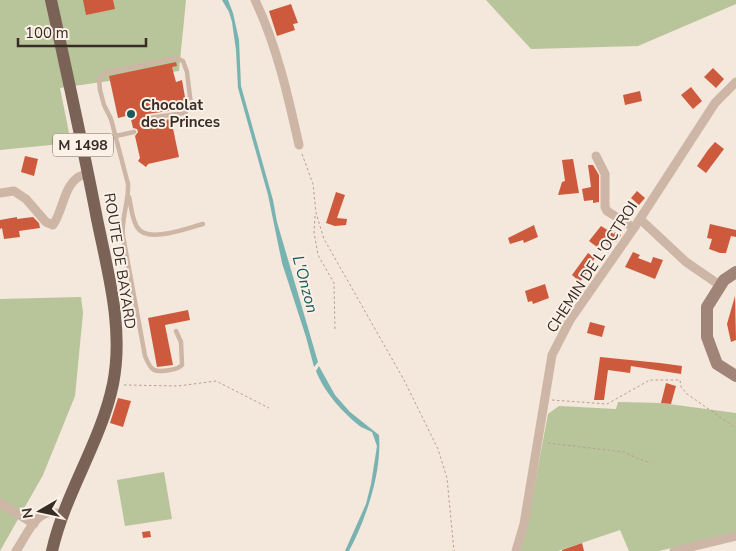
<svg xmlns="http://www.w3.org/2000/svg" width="736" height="551" font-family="'Nunito Sans',sans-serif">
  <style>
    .green { fill: #b8c49a }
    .water { fill: #78b3b2 }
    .building { fill: #ce5a3e }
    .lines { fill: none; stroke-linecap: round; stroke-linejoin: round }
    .path { stroke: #b99f90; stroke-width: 1; stroke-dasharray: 2.5 2.5; stroke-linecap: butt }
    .lane { stroke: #cdb6a6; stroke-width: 4.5 }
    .street { stroke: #cdb6a6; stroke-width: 9 }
    .secondary { stroke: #a08477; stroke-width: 12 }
    .primary { stroke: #7b6257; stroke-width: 12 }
    .poi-dot { fill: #1a5b5d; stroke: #fbf1e7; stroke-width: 2 }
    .labels { text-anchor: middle; stroke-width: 4; stroke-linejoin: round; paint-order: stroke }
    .shield { fill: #fbf1e7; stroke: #726761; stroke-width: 1 }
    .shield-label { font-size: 14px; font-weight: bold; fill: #382c27 }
    .poi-label { font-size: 15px; font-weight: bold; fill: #382c27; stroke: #fbf1e7; text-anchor: start }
    .street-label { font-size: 15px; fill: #382c27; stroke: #fbf1e7 }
    .water-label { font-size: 16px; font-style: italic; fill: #1a5b5d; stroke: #fbf1e7 }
  </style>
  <rect width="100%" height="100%" fill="#f4e7db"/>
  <g class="green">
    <polygon points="0,0 186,0 179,71 60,88 71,143 0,150"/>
    <polygon points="486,0 736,0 736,4 638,46 531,49"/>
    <polygon points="81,297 83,313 75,396 43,475 0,551 0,299"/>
    <polygon points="618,402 661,403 736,413 736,532 659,551 629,551 620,530 558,551 520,551 525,536 548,414 559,406 616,409"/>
    <polygon points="164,472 172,519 125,526 117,480"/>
  </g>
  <g class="water">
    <polygon points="222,0 228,0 233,13 239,40 241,86 273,200 277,222 318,362 314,367 306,337 282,263 268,195 238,88 236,50 232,22 229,12"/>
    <path d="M319 366 335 395 350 412 379 435C382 473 366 519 349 551H345L366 504 371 484 377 446 372 432C368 430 365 429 361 427 343 413 324 392 316 371Z"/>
  </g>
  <g class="building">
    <polygon points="83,0 113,0 115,9 86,15"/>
    <polygon points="291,4 298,23 293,24 295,30 277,36 269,11"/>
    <polygon points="176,62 177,66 172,67 176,82 182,80 186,103 168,107 169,111 147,114 144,118 148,122 171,119 179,157 148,164 146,167 138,161 140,158 135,136 138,132 137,129 133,128 130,115 118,118 109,76"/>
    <polygon points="713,68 724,79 716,88 704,77"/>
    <polygon points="691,87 702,101 693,109 681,95"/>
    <polygon points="640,91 642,101 625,105 623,95"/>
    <polygon points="715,142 724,149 706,173 697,166 708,150"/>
    <polygon points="25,156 38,159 34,176 21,172"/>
    <polygon points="573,159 579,193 558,195 562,182 565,181 562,160"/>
    <polygon points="588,165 593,165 599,175 599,202 593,203 593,200 584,201 582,189 591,187"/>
    <polygon points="637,191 645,198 639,205 631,198"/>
    <polygon points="336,192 345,195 337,218 347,219 346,225 335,226 326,223"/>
    <polygon points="17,217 17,219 33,217 39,223 40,228 19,231 20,237 4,239 2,228 0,229 0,220"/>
    <polygon points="710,224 736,230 736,237 731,236 726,253 720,253 709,249 712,239 707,238"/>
    <polygon points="534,225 538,237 524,243 523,240 510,244 508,238"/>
    <polygon points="601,226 614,234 615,232 621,235 616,242 613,240 609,246 602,240 597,247 589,241"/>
    <polygon points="633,252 640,255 638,258 651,263 653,257 663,260 655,279 625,267"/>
    <polygon points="588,253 595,258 590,265 592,266 580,282 572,275"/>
    <polygon points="545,284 549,298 533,304 532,301 528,302 525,291"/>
    <polygon points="735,296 736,340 731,342 727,324"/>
    <polygon points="188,310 190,320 165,325 173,365 157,367 148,318"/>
    <polygon points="590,322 605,326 602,337 587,333"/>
    <polygon points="600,357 660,363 682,366 681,374 631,366 630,373 608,370 604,400 594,400"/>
    <polygon points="666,383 676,386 671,404 661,403"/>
    <polygon points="118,398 131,401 123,427 110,423"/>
    <polygon points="150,531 151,537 143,538 142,532"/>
    <polygon points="582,543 584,551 562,551 562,550"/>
  </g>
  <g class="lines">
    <g class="path">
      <polyline points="302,154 313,184 316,213 324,239 404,380 438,449 447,478 454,551"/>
      <polyline points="315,216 314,232 318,255 334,283 335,331"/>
      <polyline points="124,385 178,386 216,381 269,408"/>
      <polyline points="552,400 607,404 650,380 680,380 681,387 687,394 736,428"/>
      <polyline points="548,443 624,452 639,459 651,463"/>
    </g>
    <g class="lane">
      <path d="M148 118 185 113 191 105 187 72 183 61 176 58 108 72 102 75 99 79 100 90 104 105 111 119 128 184C129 202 121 218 123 236L145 356C151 371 154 373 170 370 175 369 178 369 182 365L181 342 176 331"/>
      <polyline points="84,143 134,132"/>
      <path d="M129 197C131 206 132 219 137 227 147 244 187 228 203 224"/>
    </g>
    <g class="street">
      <path d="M255 0C277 46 288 96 299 145"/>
      <polyline points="596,156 605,174 605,207 607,211 634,228"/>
      <path d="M0 193 14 191 26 199 46 222 53 225C63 211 63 189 77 178 79 176 85 175 88 173"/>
      <polyline points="640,219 686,262 721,286"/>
      <polyline points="0,503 34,524"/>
      <path d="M16 551C24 540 33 517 47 513 52 512 58 513 63 514"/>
      <polyline points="516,551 524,524 552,355 570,320 634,228 715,103 736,82"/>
      <polyline points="674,551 736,536"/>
    </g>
    <polyline class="secondary" points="736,272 724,280 707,307 707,337 717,364 736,376"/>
    <path class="primary" d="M51 0C67 73 83 146 97 219 108 273 124 329 113 384 101 442 65 493 52 551"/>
  </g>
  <circle class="poi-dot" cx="131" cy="114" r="5"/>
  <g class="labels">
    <rect class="shield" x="53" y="133.5" width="60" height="23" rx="4"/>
    <g class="shield-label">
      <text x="83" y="150">M 1498</text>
    </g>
    <g class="poi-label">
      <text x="141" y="110">Chocolat<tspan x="141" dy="17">des Princes</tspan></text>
    </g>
    <g class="street-label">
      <text transform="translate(120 261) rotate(81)" y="5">ROUTE DE BAYARD</text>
      <text transform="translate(592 267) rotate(-57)" y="5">CHEMIN DE L'OCTROI</text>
    </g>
    <g class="water-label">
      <text transform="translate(306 284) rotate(75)" y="6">L'Onzon</text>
    </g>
  </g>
  <g transform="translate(40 511) rotate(261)" stroke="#fbf1e7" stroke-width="4" paint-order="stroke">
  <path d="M0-4L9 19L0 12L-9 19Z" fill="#382c27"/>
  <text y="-8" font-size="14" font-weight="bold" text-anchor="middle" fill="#382c27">N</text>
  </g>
  <path d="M18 38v8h128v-8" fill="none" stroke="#382c27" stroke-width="2.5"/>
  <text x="25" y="38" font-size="15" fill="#382c27" stroke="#fbf1e7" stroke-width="4" paint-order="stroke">100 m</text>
</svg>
